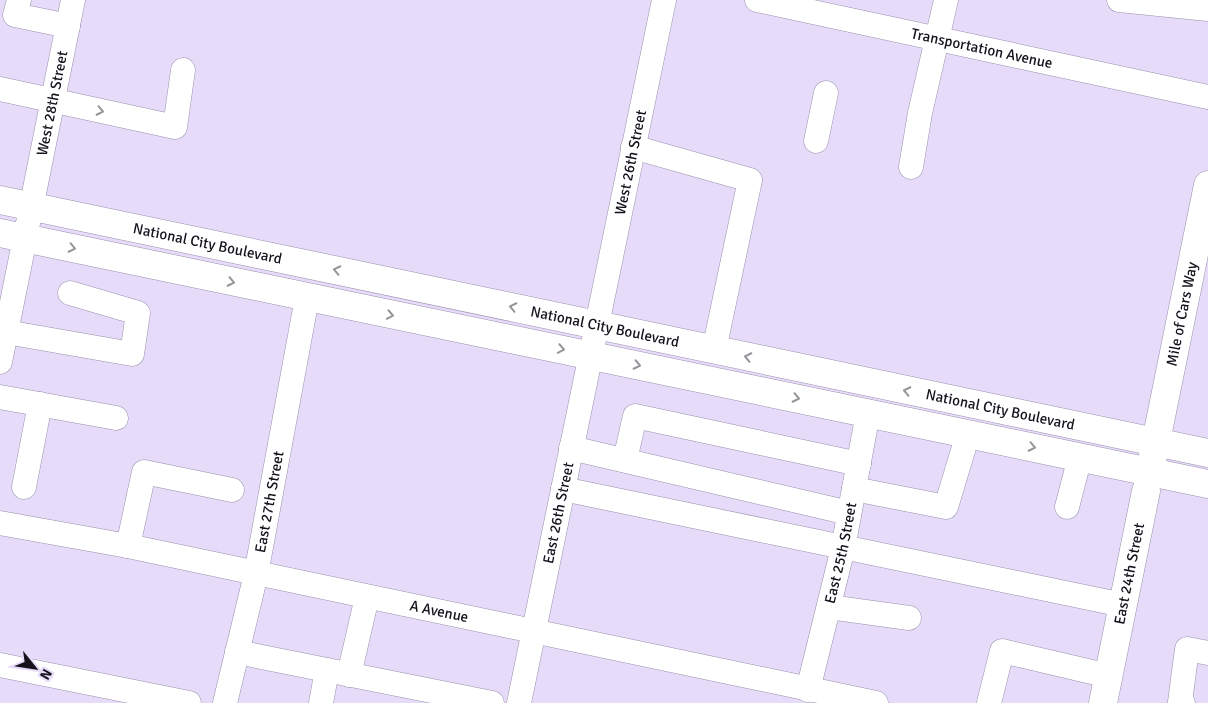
<svg xmlns="http://www.w3.org/2000/svg" width="1208" height="703" font-family="Signika,sans-serif">
  <style>
    .lines { fill: none; stroke-linecap: round; stroke-linejoin: round }
    .minor-casing { stroke: #9990ac; stroke-width: 25 }
    .major-casing { stroke: #9990ac; stroke-width: 29 }
    .minor { stroke: #fff; stroke-width: 24 }
    .major { stroke: #fff; stroke-width: 28 }
    .oneway { stroke: #969499 }
    .labels { text-anchor: middle; stroke-width: 4; stroke-linejoin: round; paint-order: stroke }
    .street-label { font-size: 15px; fill: #15121c; stroke: #e6dcfa }
  </style>
  <rect width="100%" height="100%" fill="#e6dcfa"/>
  <g class="lines">
    <defs>
      <g id="minor">
        <polyline points="19,0 15,15 68,26"/>
        <path id="s1" d="M757 0 1208 97"/>
        <polyline points="1119,0 1208,9"/>
        <polyline points="0,89 175,127 183,70"/>
        <polyline points="816,141 826,93"/>
        <polyline points="633,147 750,180 714,350"/>
        <polyline points="911,167 920,113 946,0"/>
        <polyline points="6,332 132,354 138,313 70,293"/>
        <path id="s2" d="M0 362 73 0"/>
        <polyline points="0,397 116,418"/>
        <polyline points="571,448 849,513"/>
        <polyline points="625,460 635,416 859,464"/>
        <polyline points="24,487 40,404"/>
        <polyline points="563,489 1123,605"/>
        <polyline points="854,489 946,507 968,434"/>
        <polyline points="1067,507 1080,457"/>
        <path id="s3" d="M0 523 128 546 876 703"/>
        <polyline points="128,546 144,472 232,490"/>
        <polyline points="829,607 909,618"/>
        <polyline points="237,652 492,703"/>
        <polyline points="0,665 189,703"/>
        <polyline points="349,675 367,597"/>
        <path id="s4" d="M808 690 843 548 868 413"/>
        <path id="s5" d="M225 703 256 574 307 298"/>
        <polyline points="321,703 327,670"/>
        <path id="s6" d="M519 703 664 0"/>
        <polyline points="989,703 1002,651 1109,676"/>
        <polyline points="1183,703 1180,702 1187,649 1208,653"/>
      </g>
      <g id="major">
        <path id="s7" d="M0 200 1208 453"/>
        <polyline points="0,233 1208,484"/>
        <path id="s8" d="M1152 461 1208 185"/>
        <path id="s9" d="M1103 703 1146 491"/>
      </g>
    </defs>
    <use href="#minor" class="minor-casing"/>
    <use href="#major" class="major-casing"/>
    <use href="#minor" class="minor"/>
    <use href="#major" class="major"/>
  </g>
  <defs><path id="oneway-chevron" d="M-2-3.5L2.5 0L-2 3.5" fill="none" stroke-width="1.6" stroke-linecap="round" stroke-linejoin="round" transform="scale(1.25)"/></defs>
  <g class="oneway">
    <use href="#oneway-chevron" transform="translate(100 111) rotate(12)"/>
    <use href="#oneway-chevron" transform="translate(72 248) rotate(12)"/>
    <use href="#oneway-chevron" transform="translate(337 270) rotate(-168)"/>
    <use href="#oneway-chevron" transform="translate(231 282) rotate(12)"/>
    <use href="#oneway-chevron" transform="translate(513 307) rotate(-168)"/>
    <use href="#oneway-chevron" transform="translate(390 315) rotate(11)"/>
    <use href="#oneway-chevron" transform="translate(561 349) rotate(11)"/>
    <use href="#oneway-chevron" transform="translate(748 357) rotate(-168)"/>
    <use href="#oneway-chevron" transform="translate(637 365) rotate(12)"/>
    <use href="#oneway-chevron" transform="translate(907 391) rotate(-168)"/>
    <use href="#oneway-chevron" transform="translate(796 398) rotate(12)"/>
    <use href="#oneway-chevron" transform="translate(1032 447) rotate(12)"/>
  </g>
  <g class="labels">
    <g class="street-label">
      <text dy="5" stroke="none"><textPath href="#s1" startOffset="230">Transportation Avenue</textPath></text>
      <text dy="5" stroke="none"><textPath href="#s2" startOffset="264">West 28th Street</textPath></text>
      <text dy="5" stroke="none"><textPath href="#s6" startOffset="552">West 26th Street</textPath></text>
      <text dy="5" stroke="none"><textPath href="#s7" startOffset="212">National City Boulevard</textPath></text>
      <text dy="5" stroke="none"><textPath href="#s8" startOffset="150">Mile of Cars Way</textPath></text>
      <text dy="5" stroke="none"><textPath href="#s7" startOffset="618">National City Boulevard</textPath></text>
      <text dy="5" stroke="none"><textPath href="#s7" startOffset="1022">National City Boulevard</textPath></text>
      <text dy="5" stroke="none"><textPath href="#s5" startOffset="206">East 27th Street</textPath></text>
      <text dy="5" stroke="none"><textPath href="#s6" startOffset="194">East 26th Street</textPath></text>
      <text dy="5" stroke="none"><textPath href="#s4" startOffset="141">East 25th Street</textPath></text>
      <text dy="5" stroke="none"><textPath href="#s9" startOffset="132">East 24th Street</textPath></text>
      <text dy="5" stroke="none"><textPath href="#s3" startOffset="448">A Avenue</textPath></text>
    </g>
  </g>
  <g transform="translate(35 668) rotate(120)" stroke="#e6dcfa" stroke-width="4" paint-order="stroke">
  <path d="M0-4L9 19L0 12L-9 19Z" fill="#15121c"/>
  <text y="-8" font-size="14" font-weight="bold" text-anchor="middle" fill="#15121c">N</text>
  </g>
</svg>
